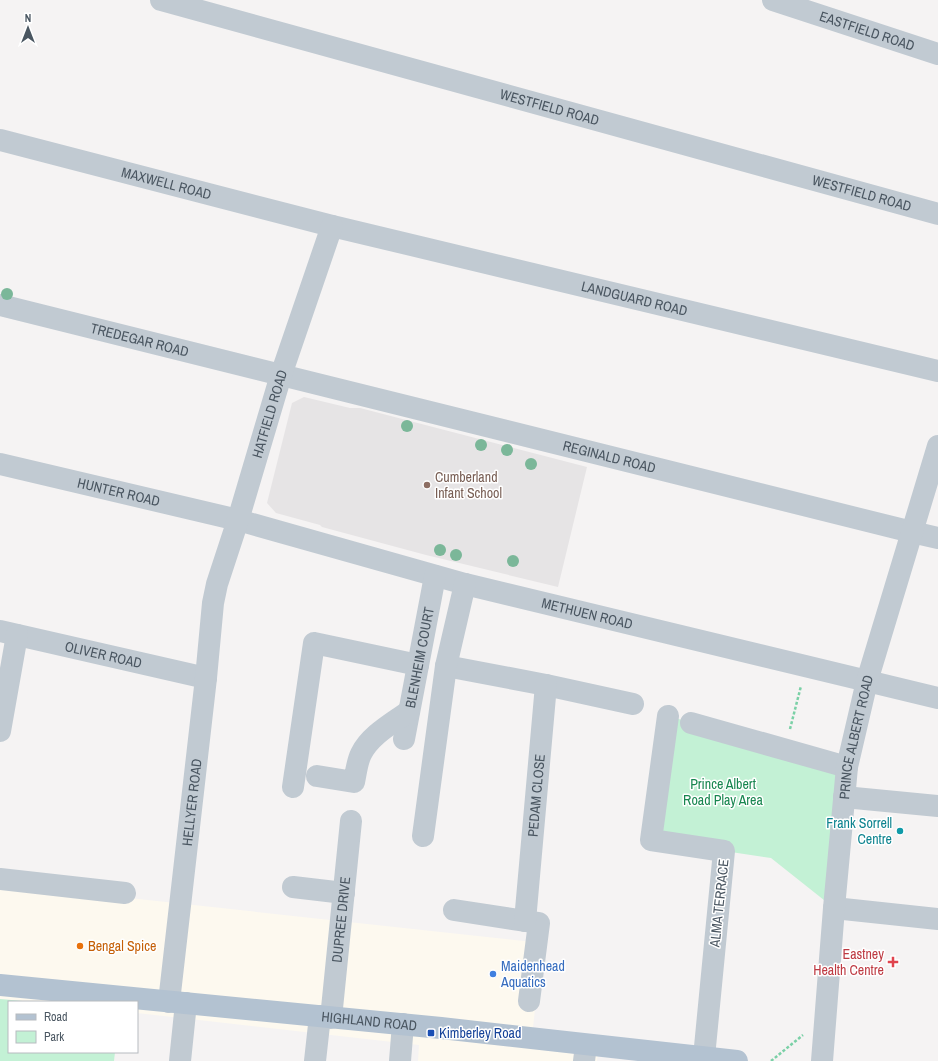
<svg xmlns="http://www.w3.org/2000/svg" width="938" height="1061" font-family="'Archivo Narrow',sans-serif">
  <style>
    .commercial { fill: #fdf9ef }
    .education { fill: #e6e4e5 }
    .green { fill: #c3f1d5 }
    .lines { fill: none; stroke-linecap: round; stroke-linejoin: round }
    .path { stroke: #7ad0a6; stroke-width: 2.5; stroke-dasharray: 3 2; stroke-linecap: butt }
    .minor { stroke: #c1cad2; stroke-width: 22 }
    .major { stroke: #b3c2d1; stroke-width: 22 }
    .tree { fill: #7bb799 }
    .education-dot { fill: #8d6e63; stroke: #fff; stroke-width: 1.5 }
    .culture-dot { fill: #0f9aa8; stroke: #fff; stroke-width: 1.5 }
    .food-dot { fill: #e8710a; stroke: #fff; stroke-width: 1.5 }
    .health-dot { fill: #e0444e; stroke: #fff; stroke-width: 1.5 }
    .shop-dot { fill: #3f7fe0; stroke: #fff; stroke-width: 1.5 }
    .transit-dot { fill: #1a4fb4; stroke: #fff; stroke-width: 1.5 }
    .labels { text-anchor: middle; stroke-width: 3; stroke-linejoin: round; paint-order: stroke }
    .street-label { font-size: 14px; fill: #4a5661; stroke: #fff }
    .education-label { font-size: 14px; fill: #785e54; stroke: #fff; text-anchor: start }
    .park-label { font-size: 14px; fill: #17864f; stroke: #fff }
    .culture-label { font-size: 14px; fill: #0d838f; stroke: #fff; text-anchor: end }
    .food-label { font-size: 14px; fill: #c56008; stroke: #fff; text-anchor: start }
    .health-label { font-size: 14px; fill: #be3a42; stroke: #fff; text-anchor: end }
    .shop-label { font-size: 14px; fill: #366cbe; stroke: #fff; text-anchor: start }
    .transit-label { font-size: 14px; fill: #164399; stroke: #fff; text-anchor: start }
  </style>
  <rect width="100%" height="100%" fill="#f5f3f3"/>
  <polygon class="commercial" points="0,884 542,943 533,1028 600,1036 597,1061 418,1061 419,1045 137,1013 137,1002 34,1002 0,999"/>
  <polygon class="education" points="304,397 350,408 360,408 587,467 558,587 426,555 322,527 320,525 276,513 267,503 292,403"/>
  <g class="green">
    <polygon points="668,716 847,767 834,908 771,858 651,840"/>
    <polygon points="0,999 34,1002 9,1002 9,1052 115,1052 114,1061 0,1061"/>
  </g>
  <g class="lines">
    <g class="path">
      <polyline points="790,729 801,686"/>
      <polyline points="771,1061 803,1035"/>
    </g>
    <g class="minor">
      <path id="s1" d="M161 0 938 214"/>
      <path id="s2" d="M773 0 938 54"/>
      <path id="s3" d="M0 140 332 226 938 371"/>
      <path id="s4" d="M0 305 912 532 938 538"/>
      <path id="s5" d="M0 464 238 520 465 584 938 698"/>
      <path id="s6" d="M0 631 206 678"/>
      <polyline points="446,666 546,685 633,704"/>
      <polyline points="668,716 651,840 724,851 704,1057"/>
      <polyline points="691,723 847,767"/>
      <polyline points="0,731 17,635"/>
      <path id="s7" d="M404 739 435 576"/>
      <path d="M317 776 354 782C356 773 357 762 361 754 370 735 393 723 409 711"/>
      <polyline points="293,787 314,643 418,665"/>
      <polyline points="844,797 938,806"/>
      <polyline points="423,836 446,666 465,584"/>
      <polyline points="0,879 125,893"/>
      <polyline points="293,887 344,893"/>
      <polyline points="834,908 938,919"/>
      <polyline points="454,910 539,923 529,1001"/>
      <path id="s8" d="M525 921 546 685"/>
      <path id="s9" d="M169 1002 206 678 213 603 217 584 238 520 281 375 332 226"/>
      <path id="s10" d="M331 1018 351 821"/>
      <polyline points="180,1061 186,1003"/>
      <polyline points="315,1061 320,1016"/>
      <polyline points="400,1061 403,1024"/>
      <polyline points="584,1061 586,1045"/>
      <path id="s11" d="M822 1061 834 908 847 767 867 681 938 446"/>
    </g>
    <path class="major" id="s12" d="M0 985 441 1028 737 1061"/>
  </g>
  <g class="tree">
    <circle cx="7" cy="294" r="6"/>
    <circle cx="407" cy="426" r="6"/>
    <circle cx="481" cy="445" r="6"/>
    <circle cx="507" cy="450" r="6"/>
    <circle cx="531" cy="464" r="6"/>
    <circle cx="440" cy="550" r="6"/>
    <circle cx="456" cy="555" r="6"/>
    <circle cx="513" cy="561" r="6"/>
  </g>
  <circle class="education-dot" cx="427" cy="485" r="4"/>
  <circle class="culture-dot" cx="900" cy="831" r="4"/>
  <circle class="food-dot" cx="80" cy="946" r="4"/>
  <path class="health-dot" d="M891 956h4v4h4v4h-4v4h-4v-4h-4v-4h4z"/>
  <circle class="shop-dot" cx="493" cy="974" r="4"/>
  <rect class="transit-dot" x="427" y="1029" width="8" height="8" rx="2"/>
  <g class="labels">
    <g class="street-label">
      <text dy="5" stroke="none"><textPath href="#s2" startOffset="99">EASTFIELD ROAD</textPath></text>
      <text dy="5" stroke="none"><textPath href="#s1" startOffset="403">WESTFIELD ROAD</textPath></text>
      <text dy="5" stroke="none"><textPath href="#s3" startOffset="172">MAXWELL ROAD</textPath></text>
      <text dy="5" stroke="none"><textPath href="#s1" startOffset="727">WESTFIELD ROAD</textPath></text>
      <text dy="5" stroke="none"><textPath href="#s3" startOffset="654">LANDGUARD ROAD</textPath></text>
      <text dy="5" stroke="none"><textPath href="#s4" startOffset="144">TREDEGAR ROAD</textPath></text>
      <text dy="5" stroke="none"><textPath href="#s9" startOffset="599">HATFIELD ROAD</textPath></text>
      <text dy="5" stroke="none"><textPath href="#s4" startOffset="628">REGINALD ROAD</textPath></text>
      <text dy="5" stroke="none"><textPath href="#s5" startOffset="122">HUNTER ROAD</textPath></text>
      <text dy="5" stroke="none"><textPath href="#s5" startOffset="606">METHUEN ROAD</textPath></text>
      <text dy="5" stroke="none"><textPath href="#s6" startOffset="106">OLIVER ROAD</textPath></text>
      <text dy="5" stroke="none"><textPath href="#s7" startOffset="83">BLENHEIM COURT</textPath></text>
      <text dy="5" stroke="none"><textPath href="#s11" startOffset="326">PRINCE ALBERT ROAD</textPath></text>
      <text dy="5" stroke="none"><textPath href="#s8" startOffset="126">PEDAM CLOSE</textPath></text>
      <text dy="5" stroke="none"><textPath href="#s9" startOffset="201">HELLYER ROAD</textPath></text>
      <text transform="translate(719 903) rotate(-84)" y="5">ALMA TERRACE</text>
      <text dy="5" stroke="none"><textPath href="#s10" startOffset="99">DUPREE DRIVE</textPath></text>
      <text dy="5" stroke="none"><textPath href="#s12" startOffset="371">HIGHLAND ROAD</textPath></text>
    </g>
    <g class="education-label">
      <text x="435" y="482">Cumberland<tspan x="435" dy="16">Infant School</tspan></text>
    </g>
    <g class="park-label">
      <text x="723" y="789">Prince Albert<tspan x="723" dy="16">Road Play Area</tspan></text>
    </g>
    <g class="culture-label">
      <text x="892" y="828">Frank Sorrell<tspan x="892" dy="16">Centre</tspan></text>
    </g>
    <g class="food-label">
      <text x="88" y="951">Bengal Spice</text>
    </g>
    <g class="health-label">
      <text x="884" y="959">Eastney<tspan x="884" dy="16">Health Centre</tspan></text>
    </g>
    <g class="shop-label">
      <text x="501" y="971">Maidenhead<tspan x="501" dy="16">Aquatics</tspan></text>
    </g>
    <g class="transit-label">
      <text x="439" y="1038">Kimberley Road</text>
    </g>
  </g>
  <rect x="8" y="1001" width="130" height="52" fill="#ffffff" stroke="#b7bbc0"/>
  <rect x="16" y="1014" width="20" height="6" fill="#b3c2d1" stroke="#b7bbc0"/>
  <text x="44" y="1021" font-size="12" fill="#4a5661">Road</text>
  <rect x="16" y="1031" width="20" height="12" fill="#c3f1d5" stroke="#b7bbc0"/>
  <text x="44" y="1041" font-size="12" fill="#4a5661">Park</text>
  <g transform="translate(28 28)" stroke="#ffffff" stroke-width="3" paint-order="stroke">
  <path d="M0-3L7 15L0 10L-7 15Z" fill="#4a5661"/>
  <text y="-6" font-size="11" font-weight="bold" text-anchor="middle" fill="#4a5661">N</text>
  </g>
</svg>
